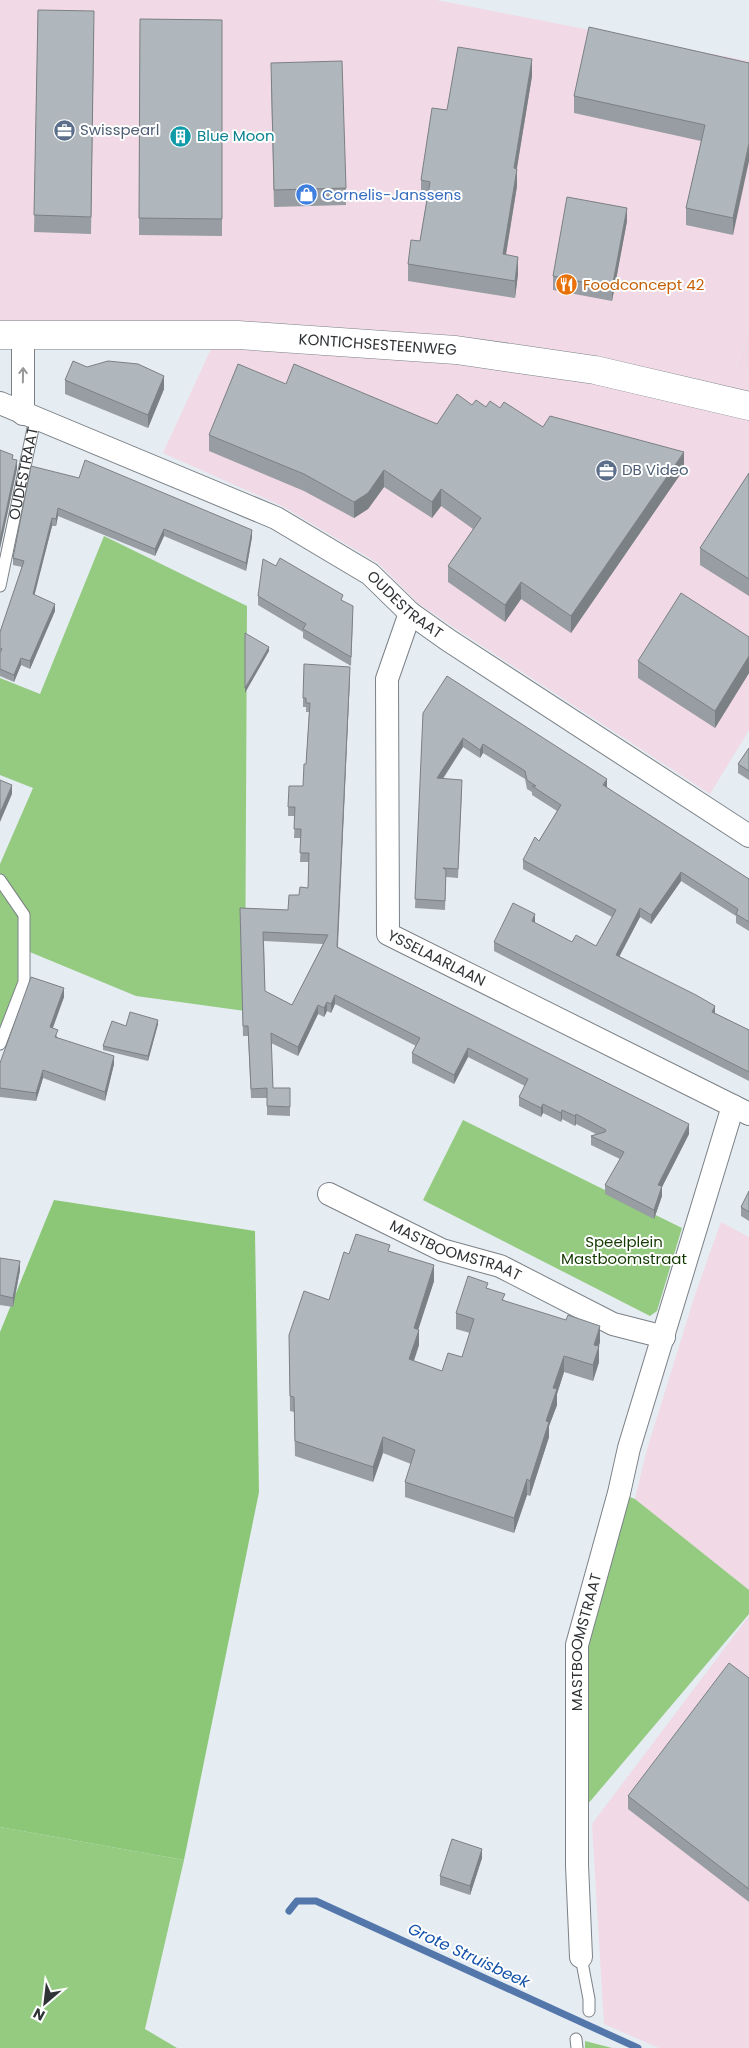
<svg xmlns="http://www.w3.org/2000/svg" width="749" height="2048" font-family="Poppins,sans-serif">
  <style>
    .industrial { fill: #f1d9e5 }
    .education { fill: #f1d9e4 }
    .green { fill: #94cb81 }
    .forest { fill: #8cc778 }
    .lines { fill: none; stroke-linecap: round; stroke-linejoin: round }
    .stream { stroke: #5376ab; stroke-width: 7 }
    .service-casing { stroke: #7b8186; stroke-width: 13 }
    .minor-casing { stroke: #7b8186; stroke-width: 24 }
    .tertiary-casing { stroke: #7b8186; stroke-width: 29 }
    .service { stroke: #fff; stroke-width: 11 }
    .minor { stroke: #fff; stroke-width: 22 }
    .tertiary { stroke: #fff; stroke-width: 28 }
    .wall { fill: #979da2; fill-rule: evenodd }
    .shaded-wall { fill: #7b8084 }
    .building { fill: #b0b7bc; stroke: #7b8084; fill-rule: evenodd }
    .oneway { stroke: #98999a }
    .labels { text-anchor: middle; stroke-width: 4; stroke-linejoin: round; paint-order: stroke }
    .service-label { font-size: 15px; fill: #4e5e75; stroke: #fff; text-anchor: start }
    .culture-label { font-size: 15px; fill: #0d838f; stroke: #fff; text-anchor: start }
    .shop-label { font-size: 15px; fill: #366cbe; stroke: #fff; text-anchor: start }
    .food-label { font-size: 15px; fill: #c56008; stroke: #fff; text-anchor: start }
    .street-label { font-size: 15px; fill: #303335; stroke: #fff }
    .park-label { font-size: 15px; fill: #143a03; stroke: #fff }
    .water-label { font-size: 16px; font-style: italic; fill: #1452a9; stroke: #fff }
  </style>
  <rect width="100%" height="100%" fill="#e5ecf2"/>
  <g class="industrial">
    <polygon points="0,0 436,0 749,61 749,331 736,367 749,371 749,730 710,794 456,629 418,603 378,563 282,506 163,453 217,336 0,335"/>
    <polygon points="721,1222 749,1237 749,1590 635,1499 646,1453 695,1295"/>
    <polygon points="749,1616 749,2048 659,2048 604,2024 592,1824"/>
  </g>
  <polygon class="education" points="749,331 749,371 736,368"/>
  <g class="green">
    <polygon points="104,536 247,606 245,1011 136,996 25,950 24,982 0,1044 0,864 33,788 0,775 0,678 40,694"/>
    <polygon points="463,1120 682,1228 657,1311 650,1316 423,1200"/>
    <polygon points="619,1493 635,1499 749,1590 749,1614 576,1818 577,1645"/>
    <polygon points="0,1827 184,1860 145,2029 177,2048 0,2048"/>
    <polygon points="585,2041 612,2048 585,2048"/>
  </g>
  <polygon class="forest" points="54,1200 255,1231 259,1492 184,1860 0,1827 0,1332"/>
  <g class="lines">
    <polyline class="stream" points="289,1911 297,1901 316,1901 638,2048"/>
    <defs>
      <g id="service">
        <path id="s1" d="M0 586 35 419"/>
        <polyline points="0,880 24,915 24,982 0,1044"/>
        <polyline points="581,1957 589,1999 589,2011"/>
        <polyline points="576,2039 577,2048"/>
      </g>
      <g id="minor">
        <path id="s2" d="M0 403 276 518 370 574 410 613 448 640 749 836"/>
        <polyline points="23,414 23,335"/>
        <path id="s3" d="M410 613 387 679 388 934 749 1114"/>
        <path id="s4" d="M329 1194 442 1250 500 1266 613 1324 664 1337"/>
        <path id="s5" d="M581 1957 577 1865V1645L619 1493 629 1448 733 1106"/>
      </g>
      <g id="tertiary">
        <path id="s6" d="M0 335H238L456 350 595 370 749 406"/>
      </g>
    </defs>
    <use href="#service" class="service-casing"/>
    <use href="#minor" class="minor-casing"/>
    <use href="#tertiary" class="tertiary-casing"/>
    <use href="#service" class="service"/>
    <use href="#minor" class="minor"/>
    <use href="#tertiary" class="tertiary"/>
  </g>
  <g class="wall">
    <polygon points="38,10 94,28 91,234 34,232"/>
    <polygon points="140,19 222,20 222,236 139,235"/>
    <polygon points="749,63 733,235 686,225 686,208 701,141 574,113 574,96"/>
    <polygon points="532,76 517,168 517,186 506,255 518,274 515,298 408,281 408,264 420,241 427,198 421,197 421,180 447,110"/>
    <polygon points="271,80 346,188 346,205 274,207"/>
    <polygon points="627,221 612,301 553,290 553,276"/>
    <polygon points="87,367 164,389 148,428 65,394 65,380"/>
    <polygon points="286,384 437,424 472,405 500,408 543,427 684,469 571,633 521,599 505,622 448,582 448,566 473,529 441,506 432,518 384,487 368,509 354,518 304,491 209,451 209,435"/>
    <polygon points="31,466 252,537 246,571 164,536 155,556 58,516 56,526 52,526 34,595 55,611 30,669 21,665 14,682 0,676 0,632 22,567 13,565 13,558"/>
    <polygon points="749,473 749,596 700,565 700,548"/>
    <polygon points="258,596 343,601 353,616 351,666 303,638 303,632 258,605"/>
    <polygon points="749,637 749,673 715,728 638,678 638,661"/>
    <path d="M350 676 338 947 689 1134 662 1187V1196L654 1219 605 1194V1185L620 1159 591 1145V1136L596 1134 576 1124 575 1126 562 1119 561 1122 543 1113 541 1117 519 1106V1097L525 1086 468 1057 454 1084 412 1063V1053L416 1046 335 1004 331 1013 327 1011 324 1017 318 1014 298 1056 271 1043 273 1088 290 1107V1116L267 1115V1098H251L248 1036H243L240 908 288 910 299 895 308 888 309 862H300L301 838H294L295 816H288V807L303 786 306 764 309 712H306V707H303V698ZM264 941 323 944 292 1005 265 991Z"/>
    <polygon points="423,713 607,788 749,879 749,931 736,923 736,916 681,881 651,924 640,917 619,956 715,1013 749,1030 749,1081 668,1040 494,951 494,942 535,923 572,942 596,946 612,917 523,869 523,860 539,841 557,811 532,795 532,792 527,789 525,779 483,753 480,758 463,747 443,779 462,789 458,878 446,877 445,910 415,908"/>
    <polygon points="749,748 749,780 738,773 738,764"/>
    <polygon points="64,997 52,1028 58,1038 114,1064 105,1101 43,1078 36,1101 0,1097 0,1063"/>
    <polygon points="158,1024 148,1061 103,1050 103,1046 126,1026"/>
    <polygon points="749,1191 749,1221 741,1216 741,1207"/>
    <polygon points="390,1251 434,1281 418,1329 419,1345 414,1361 442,1371 462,1357 470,1333 456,1329 456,1313 488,1288 505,1301 600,1342 599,1346 599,1362 593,1381 564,1372 557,1394 557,1405 549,1426 549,1437 530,1496 527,1495 514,1533 405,1497 405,1482 411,1464 383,1453 373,1482 295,1456 294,1412 290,1411 289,1335 329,1300 349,1254"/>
    <polygon points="0,1258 20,1270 13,1307 0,1305"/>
    <polygon points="749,1678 749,1902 628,1809 628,1796"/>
    <polygon points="482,1858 470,1895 440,1885 440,1876"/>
  </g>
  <g class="shaded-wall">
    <polygon points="532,59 532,76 514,185 514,168"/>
    <polygon points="749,143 749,161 733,235 733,218"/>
    <polygon points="517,169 517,186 503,271 503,254"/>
    <polygon points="627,208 627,221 612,301 612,288"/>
    <polygon points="518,257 518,274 515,298 515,281"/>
    <polygon points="164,376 164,389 148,428 148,415"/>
    <polygon points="684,452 684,469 571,633 571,616"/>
    <polygon points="17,460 17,469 0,549 0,540"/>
    <polygon points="384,470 384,487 368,509 354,518 354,502"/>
    <polygon points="441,489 441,506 432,518 432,502"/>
    <polygon points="58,508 58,516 56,526 56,519"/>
    <polygon points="52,518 52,526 33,601 33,594"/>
    <polygon points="164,529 164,536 155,556 155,549"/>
    <polygon points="252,530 252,537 246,571 246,563"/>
    <polygon points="521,582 521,599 505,622 505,605"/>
    <polygon points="55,604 55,611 30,669 30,661"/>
    <polygon points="269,647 269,651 245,693 245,688"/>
    <polygon points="749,656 749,673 715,728 715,711"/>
    <polygon points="21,658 21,665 14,682 14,675"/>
    <polygon points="350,667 350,676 337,956 337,947"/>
    <polygon points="463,738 463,747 437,787 437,778"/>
    <polygon points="483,744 483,753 480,758 480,750"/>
    <polygon points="607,779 607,788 603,785"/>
    <polygon points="12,785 12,794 0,822 0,813"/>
    <polygon points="681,872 681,881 651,924 651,915"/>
    <polygon points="640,908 640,917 616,963 616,955"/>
    <polygon points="535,914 535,923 532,921"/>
    <polygon points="64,988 64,997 50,1036 50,1027"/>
    <polygon points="335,995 335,1004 331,1013 331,1004"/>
    <polygon points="327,1002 327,1011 324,1017 324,1008"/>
    <polygon points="318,1005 318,1014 298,1056 298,1047"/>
    <polygon points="715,1006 715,1015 712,1012"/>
    <polygon points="158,1020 158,1024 148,1061 148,1056"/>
    <polygon points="468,1048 468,1057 454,1084 454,1075"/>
    <polygon points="114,1056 114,1064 105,1101 105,1092"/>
    <polygon points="43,1070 43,1078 36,1101 36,1093"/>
    <polygon points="543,1104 543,1113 541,1117 541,1108"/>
    <polygon points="562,1110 562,1119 561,1122 561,1113"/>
    <polygon points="576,1114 576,1124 575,1126 575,1116"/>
    <polygon points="689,1124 689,1134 662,1187 662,1196 654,1219 654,1210 658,1185"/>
    <polygon points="20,1261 20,1270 13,1307 13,1298"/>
    <polygon points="434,1265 434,1281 414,1343 414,1328"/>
    <polygon points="600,1326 600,1342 594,1360 594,1345"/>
    <polygon points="419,1330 419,1345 409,1374 409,1359"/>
    <polygon points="599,1346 599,1362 593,1381 593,1365"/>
    <polygon points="564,1356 564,1372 557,1394 557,1405 549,1426 549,1437 530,1496 530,1481 546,1421 553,1388"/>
    <polygon points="383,1437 383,1453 373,1482 373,1467"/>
    <polygon points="527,1479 527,1495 514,1533 514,1518"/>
    <polygon points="482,1849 482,1858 470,1895 470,1886"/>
  </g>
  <g class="building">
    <polygon points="38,10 94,11 91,217 34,215"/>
    <polygon points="140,19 222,20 222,219 139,218"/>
    <polygon points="589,27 749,63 749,143 733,218 686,208 705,125 574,96"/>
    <polygon points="458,47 532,59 514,168 517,169 503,254 518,257 515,281 408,264 411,240 420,241 430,182 421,180 432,108 447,110"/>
    <polygon points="342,61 346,188 274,190 271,63"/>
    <polygon points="567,197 627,208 612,288 553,276"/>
    <polygon points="73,361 87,367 108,361 138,364 164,376 148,415 65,380"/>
    <polygon points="238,364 286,384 294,364 437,424 457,394 472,405 476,400 486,407 490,401 500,408 504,402 543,427 550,416 684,452 571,616 521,582 505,605 448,566 481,518 441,489 432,502 384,470 368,493 354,502 304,474 209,435"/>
    <polygon points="0,450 13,455 12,459 17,460 0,540"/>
    <polygon points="85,460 252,530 246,563 164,529 155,549 58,508 56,519 52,518 33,594 55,604 30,661 21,658 14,675 0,669 0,653 2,649 0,648 0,632 24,561 13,558 31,466 79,478"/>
    <polygon points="749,473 749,579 700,548"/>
    <polygon points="280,558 343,595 341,600 353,606 351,657 303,629 306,624 258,596 263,559 276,566"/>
    <polygon points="681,593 749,637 749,656 715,711 638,661"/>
    <polygon points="245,633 269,647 245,688"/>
    <path d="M304 664 350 667 337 947 689 1124 658 1185 662 1186 654 1210 605 1185 624 1152 591 1136 605 1132 606 1130 576 1114 575 1116 562 1110 561 1113 543 1104 541 1108 519 1097 528 1079 468 1048 454 1075 412 1053 420 1038 335 995 331 1004 327 1002 324 1008 318 1005 298 1047 271 1033 273 1088H290V1107L267 1106V1088L251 1089 248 1026H243L240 908 288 910 289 895H299L300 887 308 888 309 853H300L301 829H294L295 807H288L289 786H303L304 764H306L310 703H306V698H303ZM263 932 328 935 292 1005 265 991Z"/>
    <polygon points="447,676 607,779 603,785 749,879 749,922 736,914 738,909 681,872 651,915 640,908 616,955 696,995 715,1006 712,1012 749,1030 749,1072 668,1031 494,942 513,903 535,914 532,921 572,942 576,935 596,946 616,910 523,860 535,837 539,841 561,805 532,786 536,786 527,780 525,771 483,744 480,750 463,738 437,778 462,780 458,869 443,868 446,870 445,901 415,899 423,713"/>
    <polygon points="749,748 749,771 738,764"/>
    <polygon points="0,780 12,785 0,813"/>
    <polygon points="31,977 64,988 50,1027 58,1030 55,1037 114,1056 105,1092 43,1070 36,1093 0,1088 0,1063"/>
    <polygon points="130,1012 158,1020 148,1056 103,1046 112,1021 126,1026"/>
    <polygon points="749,1191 749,1212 741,1207"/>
    <polygon points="356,1234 390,1245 388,1251 434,1265 414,1328 419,1330 409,1359 442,1371 448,1353 462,1357 474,1319 456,1313 468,1276 488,1283 486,1288 505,1294 502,1300 566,1320 568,1315 600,1326 594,1345 599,1346 593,1365 564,1356 553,1388 557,1389 546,1421 549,1422 530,1481 527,1479 514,1518 405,1482 415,1450 383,1437 373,1467 295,1441 294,1397 290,1396 289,1335 304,1291 329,1300 344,1252 349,1254"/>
    <polygon points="0,1258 20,1261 13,1298 0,1295"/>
    <polygon points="729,1663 749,1678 749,1889 628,1796"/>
    <polygon points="452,1839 482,1849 470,1886 440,1876"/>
  </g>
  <defs><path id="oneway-shaft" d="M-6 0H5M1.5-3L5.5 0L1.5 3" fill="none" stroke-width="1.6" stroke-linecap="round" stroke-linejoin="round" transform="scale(1.25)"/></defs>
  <use class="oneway" href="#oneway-shaft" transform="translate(23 375) rotate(-89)"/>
  <defs>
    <symbol id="office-disc" viewBox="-11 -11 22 22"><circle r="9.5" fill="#5c6f8a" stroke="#fff"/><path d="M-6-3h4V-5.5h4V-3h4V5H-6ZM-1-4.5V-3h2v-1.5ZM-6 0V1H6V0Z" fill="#fff"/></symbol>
    <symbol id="building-disc" viewBox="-11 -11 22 22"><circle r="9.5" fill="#0f9aa8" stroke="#fff"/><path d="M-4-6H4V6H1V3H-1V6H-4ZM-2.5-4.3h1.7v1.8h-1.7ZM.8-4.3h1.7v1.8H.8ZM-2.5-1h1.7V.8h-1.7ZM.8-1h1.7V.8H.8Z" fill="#fff"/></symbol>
    <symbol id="shop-disc" viewBox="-11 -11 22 22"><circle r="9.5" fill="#3f7fe0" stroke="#fff"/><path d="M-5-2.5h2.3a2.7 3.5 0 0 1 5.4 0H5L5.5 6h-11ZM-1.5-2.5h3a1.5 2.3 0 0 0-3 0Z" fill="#fff"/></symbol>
    <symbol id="restaurant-disc" viewBox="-11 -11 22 22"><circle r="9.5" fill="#e8710a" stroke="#fff"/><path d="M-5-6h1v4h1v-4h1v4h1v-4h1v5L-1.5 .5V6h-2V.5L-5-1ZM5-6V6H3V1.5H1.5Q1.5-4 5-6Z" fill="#fff"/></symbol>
  </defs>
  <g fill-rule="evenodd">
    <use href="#office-disc" x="52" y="118" width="25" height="25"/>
    <use href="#building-disc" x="168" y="124" width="25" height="25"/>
    <use href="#shop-disc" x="294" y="182" width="25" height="25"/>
    <use href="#restaurant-disc" x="554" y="272" width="25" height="25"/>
    <use href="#office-disc" x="594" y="458" width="25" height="25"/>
  </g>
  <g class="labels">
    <g class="service-label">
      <text x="80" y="135">Swisspearl</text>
      <text x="622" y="475">DB Video</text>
    </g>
    <g class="culture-label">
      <text x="197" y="141">Blue Moon</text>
    </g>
    <g class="shop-label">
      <text x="322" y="200">Cornelis-Janssens</text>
    </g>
    <g class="food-label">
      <text x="583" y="290">Foodconcept 42</text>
    </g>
    <g class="street-label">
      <text dy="5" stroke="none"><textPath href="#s6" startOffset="378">KONTICHSESTEENWEG</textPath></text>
      <text dy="5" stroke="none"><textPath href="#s1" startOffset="115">OUDESTRAAT</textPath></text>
      <text dy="5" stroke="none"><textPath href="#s2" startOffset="455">OUDESTRAAT</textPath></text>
      <text dy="5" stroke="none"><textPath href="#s3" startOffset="379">YSSELAARLAAN</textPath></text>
      <text dy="5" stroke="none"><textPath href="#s4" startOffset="139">MASTBOOMSTRAAT</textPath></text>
      <text dy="5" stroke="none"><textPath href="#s5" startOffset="316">MASTBOOMSTRAAT</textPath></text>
    </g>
    <g class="park-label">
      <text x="624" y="1247">Speelplein<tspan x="624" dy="17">Mastboomstraat</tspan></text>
    </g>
    <g class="water-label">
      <text transform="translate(469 1955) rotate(25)" y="6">Grote Struisbeek</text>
    </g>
  </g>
  <g transform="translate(45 2003) rotate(208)" stroke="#ffffff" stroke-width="4" paint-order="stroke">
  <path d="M0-4L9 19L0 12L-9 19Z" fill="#303335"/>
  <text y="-8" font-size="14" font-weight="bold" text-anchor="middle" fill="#303335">N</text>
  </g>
</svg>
